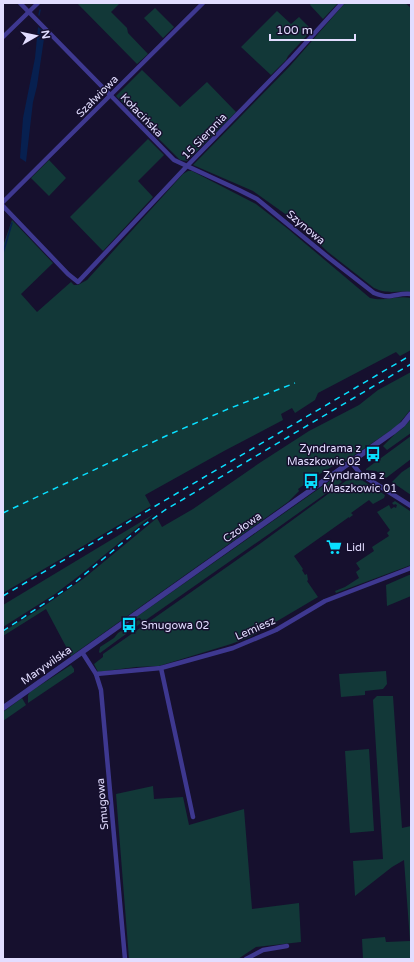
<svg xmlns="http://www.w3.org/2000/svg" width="414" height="962" font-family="'Varela Round',sans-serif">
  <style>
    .green { fill: #123838 }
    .water { fill: #072050 }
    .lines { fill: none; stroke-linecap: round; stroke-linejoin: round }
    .stream { stroke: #072050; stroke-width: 1.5 }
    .minor { stroke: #3e3890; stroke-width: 4.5 }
    .tertiary { stroke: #3e3890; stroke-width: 5.5 }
    .rail { stroke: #09dfff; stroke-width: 1.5; stroke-dasharray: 6 5; stroke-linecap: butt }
    .labels { text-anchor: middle; stroke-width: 3; stroke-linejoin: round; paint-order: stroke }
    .street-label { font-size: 11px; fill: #e2ddff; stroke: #16102e }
    .poi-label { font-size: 11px; fill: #e2ddff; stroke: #16102e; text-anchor: start }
  </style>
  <rect width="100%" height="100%" fill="#16102e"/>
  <g class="green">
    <polygon points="77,3 120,3 111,12 127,28 128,33 148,54 137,64"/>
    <polygon points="311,3 338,3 323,19 310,5"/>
    <path d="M345 3H405L411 8V292C397 290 389 295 374 288L328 252 295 221 253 191 193 165 290 66Z"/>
    <polygon points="155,8 174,27 163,38 144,18"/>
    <polygon points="277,11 291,24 299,17 312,30 288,56 286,60 271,75 241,47"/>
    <polygon points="142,70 180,107 207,82 236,112 187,161 180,160 116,96"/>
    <polygon points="148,139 164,155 138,181 153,197 103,251 70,217"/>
    <polygon points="49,160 66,178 49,196 31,178"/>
    <path d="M188 171H192L256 204 288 229 370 298C386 302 396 295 411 298V350L400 356 396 352 318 393 315 400 295 413 292 408 281 414 283 420 224 451 145 495 151 506 3 593V246L12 220 53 263 21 294 37 312 71 282 74 285H78L87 280 183 174Z"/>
    <polygon points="411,372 411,409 397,426 340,465 338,463 313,478 312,477 307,480 308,482 298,489 299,491 288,502 71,656 46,609 3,636 3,632 44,606 83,579 157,518 162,527 193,509 261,462 309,431 359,405 378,390"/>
    <polygon points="411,419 411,433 387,450 383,446 395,434 404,427"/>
    <polygon points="411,436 411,459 386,478 376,471 366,470 366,469"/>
    <polygon points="411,466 411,495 392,482 402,472"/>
    <polygon points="354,475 385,495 384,498 373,504 369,500 351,513 353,515 349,518 349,517 294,556 303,569 302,570 305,575 307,574 308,580 307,581 318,597 250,637 231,644 159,666 136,667 98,672 94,664 103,657 103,654 261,543"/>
    <polygon points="337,476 342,482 269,534 143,622 140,618 132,620"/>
    <polygon points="395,501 410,511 411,510 411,565 336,593 335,591 345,587 359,578 356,572 360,569 356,563 374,551 372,547 389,536 387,533 390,530 377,512 389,505 391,509 394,507 396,508 397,505 395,504 394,505 392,503"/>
    <polygon points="154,514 80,575 55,594 3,627 3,605"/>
    <polygon points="409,575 411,575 411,596 387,606 386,585"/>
    <polygon points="139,620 141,623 100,653 99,652 100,647 114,638 118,633 132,624 132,623"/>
    <polygon points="71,665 74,669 74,672 28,703 28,695 30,692"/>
    <polygon points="386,671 387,684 383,689 365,691 365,695 341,697 339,674"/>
    <polygon points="377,696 393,696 402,828 411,826 411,959 387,959 387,958 363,959 362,939 385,937 386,942 410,941 404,860 392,867 355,896 353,861 383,859 373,700"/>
    <polygon points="22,698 26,705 3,721 3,712"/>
    <polygon points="369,749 374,831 350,833 345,751"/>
    <polygon points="153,786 154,799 183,797 189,825 244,809 252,909 299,903 301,942 256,947 238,959 129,959 116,794"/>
  </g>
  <polygon class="water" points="38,27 45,32 37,86 33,102 26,162 20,158 23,118 35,58"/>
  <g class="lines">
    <g class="stream">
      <polyline points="39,15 40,10"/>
      <polyline points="3,253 12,223"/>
    </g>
    <g class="minor">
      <path d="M20 3 174 160 239 190 257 199 329 258 374 293C379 295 385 297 391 296 398 295 403 293 411 294"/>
      <polyline points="3,37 38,3"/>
      <polyline points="3,202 203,3"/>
      <polyline points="3,206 68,274 78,282 187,166 292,58 342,3"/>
      <polyline points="351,462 359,472 362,475 411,506"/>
      <polyline points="82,652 96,674 101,690 125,959"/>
      <polyline points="161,668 193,817"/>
      <polyline points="96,674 161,668 233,648 276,630 325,601 411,568"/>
      <polyline points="246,959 263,950 287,946"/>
    </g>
    <polyline class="tertiary" points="3,708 393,432 403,424 411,414"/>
    <g class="rail">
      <polyline points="3,513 168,435 228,409 295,383"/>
      <polyline points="3,596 411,355"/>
      <polyline points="3,631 72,585 140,528 165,510 411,364"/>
    </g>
  </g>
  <defs>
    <symbol id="bus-bare" viewBox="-9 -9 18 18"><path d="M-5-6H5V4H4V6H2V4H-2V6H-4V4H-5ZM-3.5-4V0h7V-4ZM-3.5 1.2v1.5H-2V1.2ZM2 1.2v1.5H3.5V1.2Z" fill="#09dfff" stroke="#16102e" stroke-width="2.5" paint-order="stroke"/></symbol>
    <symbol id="supermarket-bare" viewBox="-9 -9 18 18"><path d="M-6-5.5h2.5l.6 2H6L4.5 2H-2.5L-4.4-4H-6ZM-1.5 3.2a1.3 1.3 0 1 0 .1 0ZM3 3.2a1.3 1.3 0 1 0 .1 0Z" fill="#09dfff" stroke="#16102e" stroke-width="2.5" paint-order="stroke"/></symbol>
  </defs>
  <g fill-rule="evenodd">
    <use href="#bus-bare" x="362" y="443" width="22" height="22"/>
    <use href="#bus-bare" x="300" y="470" width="22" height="22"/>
    <use href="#supermarket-bare" x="323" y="536" width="22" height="22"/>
    <use href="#bus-bare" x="118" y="614" width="22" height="22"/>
  </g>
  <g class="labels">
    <g class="street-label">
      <text transform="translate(97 96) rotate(-45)" y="4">Szałwiowa</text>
      <text transform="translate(142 115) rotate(46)" y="4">Kołacińska</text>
      <text transform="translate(204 136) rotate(-46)" y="4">15 Sierpnia</text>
      <text transform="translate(306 227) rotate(40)" y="4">Szynowa</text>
      <text transform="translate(242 527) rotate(-35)" y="4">Czołowa</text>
      <text transform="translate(255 628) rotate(-24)" y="4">Lemiesz</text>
      <text transform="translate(46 665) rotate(-35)" y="4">Marywilska</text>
      <text transform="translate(102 804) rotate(-95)" y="4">Smugowa</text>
    </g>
    <g class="poi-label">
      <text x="361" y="452" text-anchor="end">Zyndrama z<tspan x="361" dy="13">Maszkowic 02</tspan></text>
      <text x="323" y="479">Zyndrama z<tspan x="323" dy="13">Maszkowic 01</tspan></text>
      <text x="346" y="551">Lidl</text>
      <text x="141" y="629">Smugowa 02</text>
    </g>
  </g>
  <rect width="414" height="962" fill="none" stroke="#e2ddff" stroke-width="8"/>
  <g transform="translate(36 36) rotate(81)" stroke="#16102e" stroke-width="3" paint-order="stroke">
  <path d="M0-3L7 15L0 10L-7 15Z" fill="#e2ddff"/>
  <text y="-6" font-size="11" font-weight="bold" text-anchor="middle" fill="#e2ddff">N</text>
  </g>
  <path d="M270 34v6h85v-6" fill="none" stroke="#e2ddff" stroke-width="2"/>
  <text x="276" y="34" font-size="12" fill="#e2ddff" stroke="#16102e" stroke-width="3" paint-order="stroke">100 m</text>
</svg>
